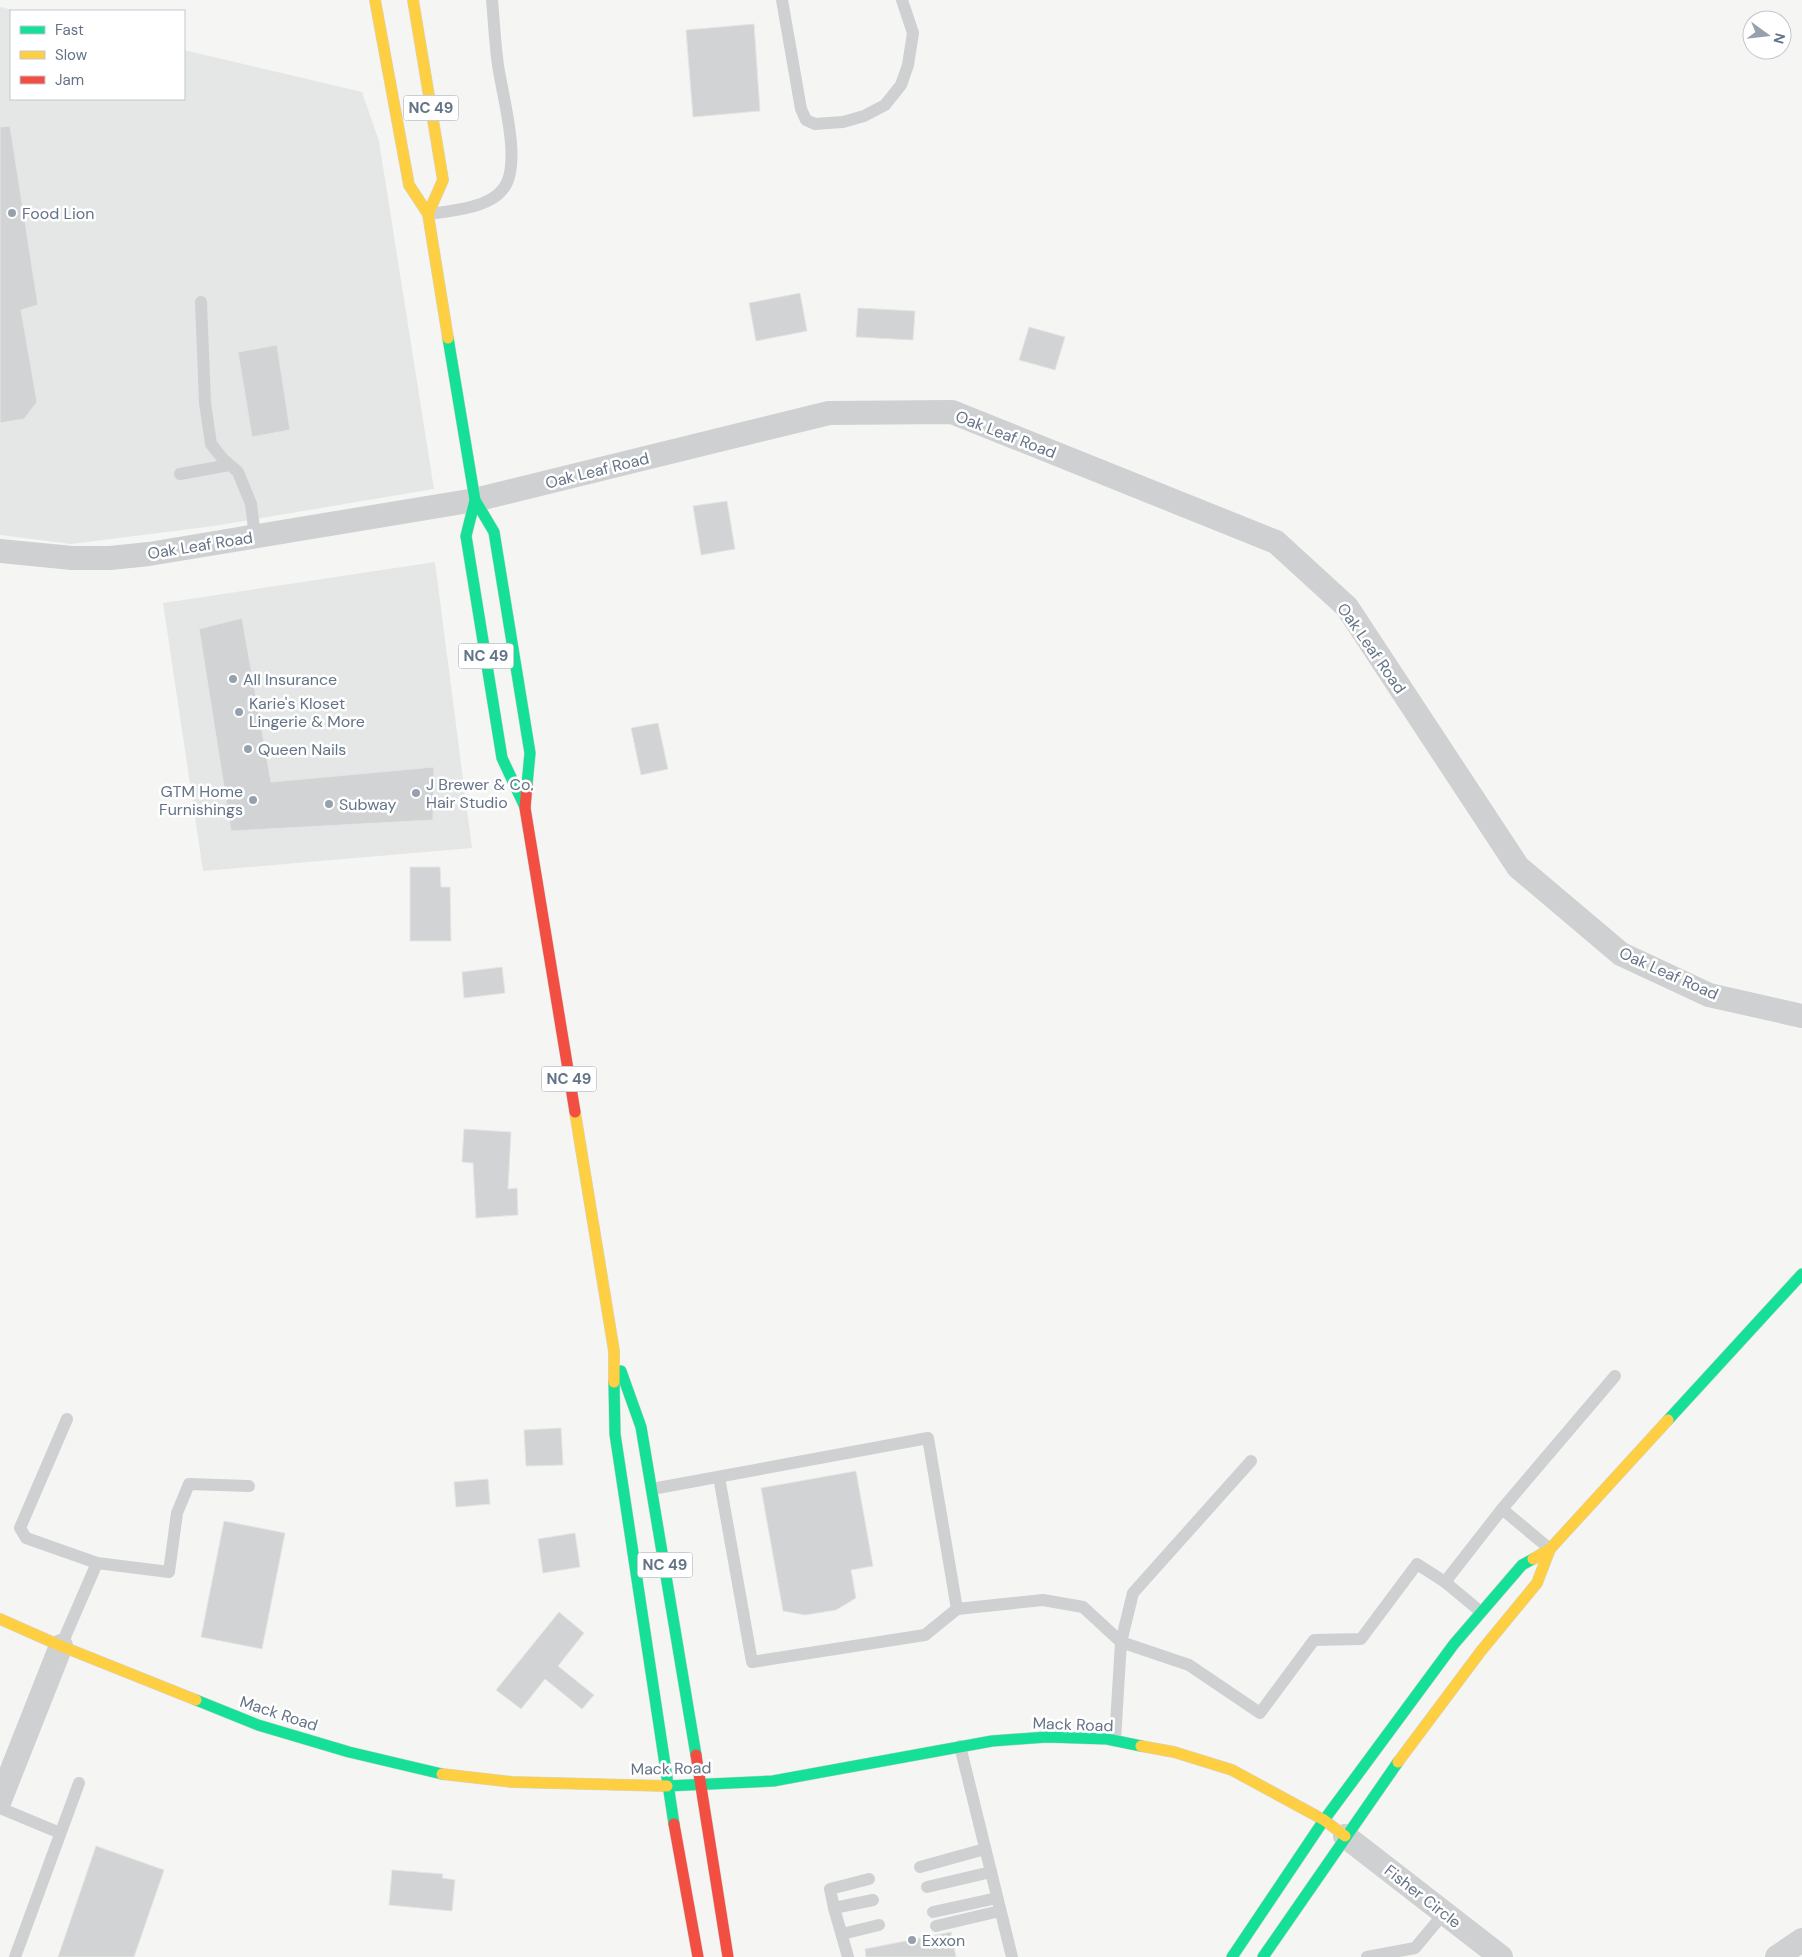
<svg xmlns="http://www.w3.org/2000/svg" width="1802" height="1957" font-family="'DM Sans',sans-serif">
  <style>
    .built { fill: #e5e7e7 }
    .building { fill: #d2d3d4; stroke: #e4e5e4 }
    .lines { fill: none; stroke-linecap: round; stroke-linejoin: round }
    .fast-casing { stroke: #d2d4d5; stroke-width: 12 }
    .slow-casing { stroke: #d2d4d5; stroke-width: 12 }
    .jam-casing { stroke: #d2d4d5; stroke-width: 12 }
    .lane { stroke: #cfd0d1; stroke-width: 12 }
    .street { stroke: #cfd0d1; stroke-width: 24 }
    .fast { stroke: #16e098; stroke-width: 11 }
    .slow { stroke: #ffcf43; stroke-width: 11 }
    .jam { stroke: #f24e42; stroke-width: 11 }
    .poi-dot { fill: #97a1ad; stroke: #fff; stroke-width: 2 }
    .labels { text-anchor: middle; stroke-width: 5; stroke-linejoin: round; paint-order: stroke }
    .shield { fill: #fff; stroke: #929dab; stroke-width: 1 }
    .shield-label { font-size: 15px; font-weight: bold; fill: #647387 }
    .poi-label { font-size: 16px; fill: #647387; stroke: #fff; text-anchor: start }
    .street-label { font-size: 16px; fill: #647387; stroke: #fff }
  </style>
  <rect width="100%" height="100%" fill="#f5f6f4"/>
  <g class="built">
    <polygon points="0,7 18,11 11,11 11,99 184,99 184,50 362,92 379,141 434,489 214,526 71,544 0,535"/>
    <polygon points="435,562 472,848 203,871 163,603"/>
  </g>
  <g class="building">
    <polygon points="754,24 760,111 693,117 686,30"/>
    <polygon points="10,126 38,305 21,310 37,402 24,419 0,423 0,127"/>
    <polygon points="800,293 807,331 756,341 749,303"/>
    <polygon points="858,308 915,311 913,340 856,337"/>
    <polygon points="1029,327 1065,337 1055,370 1019,360"/>
    <polygon points="277,345 290,430 252,437 238,352"/>
    <polygon points="727,501 735,549 701,555 693,506"/>
    <polygon points="242,618 271,782 434,767 433,820 231,831 199,629"/>
    <polygon points="658,723 668,769 641,775 631,728"/>
    <polygon points="410,867 440,867 441,887 450,887 451,941 410,941"/>
    <polygon points="502,967 505,993 464,998 462,972"/>
    <polygon points="464,1129 511,1132 508,1189 517,1188 518,1215 476,1218 473,1163 462,1162"/>
    <polygon points="561,1428 563,1465 526,1466 524,1430"/>
    <polygon points="856,1471 873,1566 851,1570 856,1598 836,1610 805,1615 783,1611 761,1488"/>
    <polygon points="488,1479 490,1504 456,1507 454,1482"/>
    <polygon points="224,1521 285,1533 262,1649 201,1637"/>
    <polygon points="575,1533 580,1567 543,1573 538,1539"/>
    <polygon points="559,1612 584,1633 558,1666 594,1695 582,1709 545,1679 521,1709 496,1690"/>
    <polygon points="96,1846 164,1870 134,1957 58,1957"/>
    <polygon points="392,1870 443,1874 442,1878 455,1880 452,1911 389,1905"/>
    <polygon points="951,1932 956,1957 866,1957 865,1949"/>
  </g>
  <g class="lines">
    <defs>
      <g id="fast">
        <polyline points="448,338 475,500 494,532 530,753 527,785"/>
        <polyline points="475,500 466,536 502,758 525,807"/>
        <polyline points="621,1371 641,1427 696,1755"/>
        <polyline points="614,1382 615,1434 674,1824"/>
        <polyline points="1668,1420 1802,1274"/>
        <polyline points="196,1700 258,1725 349,1752 442,1774"/>
        <polyline points="667,1786 773,1781 992,1741 1047,1737 1107,1739 1141,1746"/>
        <polyline points="1232,1957 1324,1820 1454,1644 1522,1565 1533,1559"/>
        <polyline points="1263,1957 1398,1762"/>
      </g>
      <g id="slow">
        <polyline points="375,0 409,185 428,214 448,338"/>
        <polyline points="413,0 443,180 428,214"/>
        <polyline points="575,1112 614,1351 614,1382"/>
        <polyline points="1533,1559 1550,1549 1668,1420"/>
        <polyline points="0,1619 61,1646 196,1700"/>
        <polyline points="1141,1746 1174,1752 1232,1770 1324,1820 1345,1836"/>
        <polyline points="1398,1762 1481,1651 1537,1583 1550,1549"/>
        <polyline points="442,1774 512,1782 667,1786"/>
      </g>
      <g id="jam">
        <polyline points="527,785 525,808 575,1112"/>
        <polyline points="696,1755 728,1957"/>
        <polyline points="674,1824 698,1957"/>
      </g>
    </defs>
    <use href="#fast" class="fast-casing"/>
    <use href="#slow" class="slow-casing"/>
    <use href="#jam" class="jam-casing"/>
    <g class="lane">
      <polyline points="782,0 801,109 806,120 815,124 843,122 864,116 885,105 901,85 908,65 913,33 902,0"/>
      <path d="M428 214C451 211 489 208 503 189 523 165 502 95 498 65 495 44 494 22 492 0"/>
      <polyline points="201,302 205,403 211,444 223,459 238,472 251,504 255,537"/>
      <polyline points="180,474 229,465"/>
      <polyline points="67,1419 20,1528 26,1538 97,1563"/>
      <polyline points="719,1477 752,1662 925,1635 957,1609"/>
      <polyline points="652,1489 928,1438 957,1609 1043,1600 1083,1607 1121,1642 1133,1593 1251,1461"/>
      <polyline points="1550,1549 1502,1509 1615,1376"/>
      <polyline points="1481,1612 1445,1582 1502,1509"/>
      <polyline points="61,1646 97,1563 169,1572 177,1513 189,1484 249,1486"/>
      <polyline points="1115,1740 1121,1642 1189,1665 1260,1713 1314,1640 1361,1639 1417,1564 1445,1582"/>
      <polyline points="960,1746 1012,1957"/>
      <polyline points="0,1808 60,1833"/>
      <polyline points="920,1867 985,1849"/>
      <polyline points="927,1887 991,1872"/>
      <polyline points="834,1908 830,1889 869,1879"/>
      <polyline points="933,1912 997,1898"/>
      <polyline points="936,1926 1000,1911"/>
      <polyline points="842,1934 879,1925"/>
      <polyline points="15,1957 79,1783"/>
      <polyline points="848,1957 834,1908 873,1900"/>
      <polyline points="1367,1957 1415,1948 1445,1912"/>
    </g>
    <g class="street">
      <polyline points="0,551 72,558 110,558 149,554 475,500 829,413 952,412 1276,542 1347,607 1518,867 1621,954 1709,995 1802,1016"/>
      <polyline points="0,1800 61,1646"/>
      <polyline points="1345,1836 1501,1957"/>
      <polyline points="1777,1957 1802,1940"/>
    </g>
    <use href="#fast" class="fast"/>
    <use href="#slow" class="slow"/>
    <use href="#jam" class="jam"/>
  </g>
  <g class="poi-dot">
    <circle cx="12" cy="213" r="5"/>
    <circle cx="233" cy="679" r="5"/>
    <circle cx="239" cy="712" r="5"/>
    <circle cx="248" cy="749" r="5"/>
    <circle cx="416" cy="793" r="5"/>
    <circle cx="253" cy="800" r="5"/>
    <circle cx="329" cy="804" r="5"/>
    <circle cx="912" cy="1940" r="5"/>
  </g>
  <g class="labels">
    <g class="shield">
      <rect x="403.5" y="95.5" width="55" height="25" rx="4"/>
      <rect x="458.5" y="643.5" width="55" height="25" rx="4"/>
      <rect x="541.5" y="1066.5" width="55" height="25" rx="4"/>
      <rect x="637.5" y="1552.5" width="55" height="25" rx="4"/>
    </g>
    <g class="shield-label">
      <text x="431" y="113">NC 49</text>
      <text x="486" y="661">NC 49</text>
      <text x="569" y="1084">NC 49</text>
      <text x="665" y="1570">NC 49</text>
    </g>
    <g class="poi-label">
      <text x="22" y="219">Food Lion</text>
      <text x="243" y="685">All Insurance</text>
      <text x="249" y="709">Karie's Kloset<tspan x="249" dy="18">Lingerie &amp; More</tspan></text>
      <text x="258" y="755">Queen Nails</text>
      <text x="426" y="790">J Brewer &amp; Co.<tspan x="426" dy="18">Hair Studio</tspan></text>
      <text x="243" y="797" text-anchor="end">GTM Home<tspan x="243" dy="18">Furnishings</tspan></text>
      <text x="339" y="810">Subway</text>
      <text x="922" y="1946">Exxon</text>
    </g>
    <g class="street-label">
      <text transform="translate(1006 434) rotate(21)" y="6">Oak Leaf Road</text>
      <text transform="translate(597 470) rotate(-14)" y="6">Oak Leaf Road</text>
      <text transform="translate(200 545) rotate(-9)" y="6">Oak Leaf Road</text>
      <text transform="translate(1372 648) rotate(55)" y="6">Oak Leaf Road</text>
      <text transform="translate(1669 973) rotate(24)" y="6">Oak Leaf Road</text>
      <text transform="translate(279 1713) rotate(18)" y="6">Mack Road</text>
      <text transform="translate(1073 1724) rotate(2)" y="6">Mack Road</text>
      <text transform="translate(671 1768) rotate(-1)" y="6">Mack Road</text>
      <text transform="translate(1423 1896) rotate(38)" y="6">Fisher Circle</text>
    </g>
  </g>
  <rect x="10" y="10" width="175" height="90" fill="#ffffff" stroke="#c1c7cf"/>
  <rect x="20" y="26" width="25" height="8" fill="#16e098" stroke="#c1c7cf"/>
  <text x="55" y="35" font-size="15" fill="#647387">Fast</text>
  <rect x="20" y="51" width="25" height="8" fill="#ffcf43" stroke="#c1c7cf"/>
  <text x="55" y="60" font-size="15" fill="#647387">Slow</text>
  <rect x="20" y="76" width="25" height="8" fill="#f24e42" stroke="#c1c7cf"/>
  <text x="55" y="85" font-size="15" fill="#647387">Jam</text>
  <g transform="translate(1767 35) rotate(105)"><circle r="24" fill="#ffffff" stroke="#c1c7cf"/>
  <path d="M0-4L9 19L0 12L-9 19Z" fill="#97a1ad"/>
  <text y="-8" font-size="14" font-weight="bold" text-anchor="middle" fill="#647387">N</text>
  </g>
</svg>
